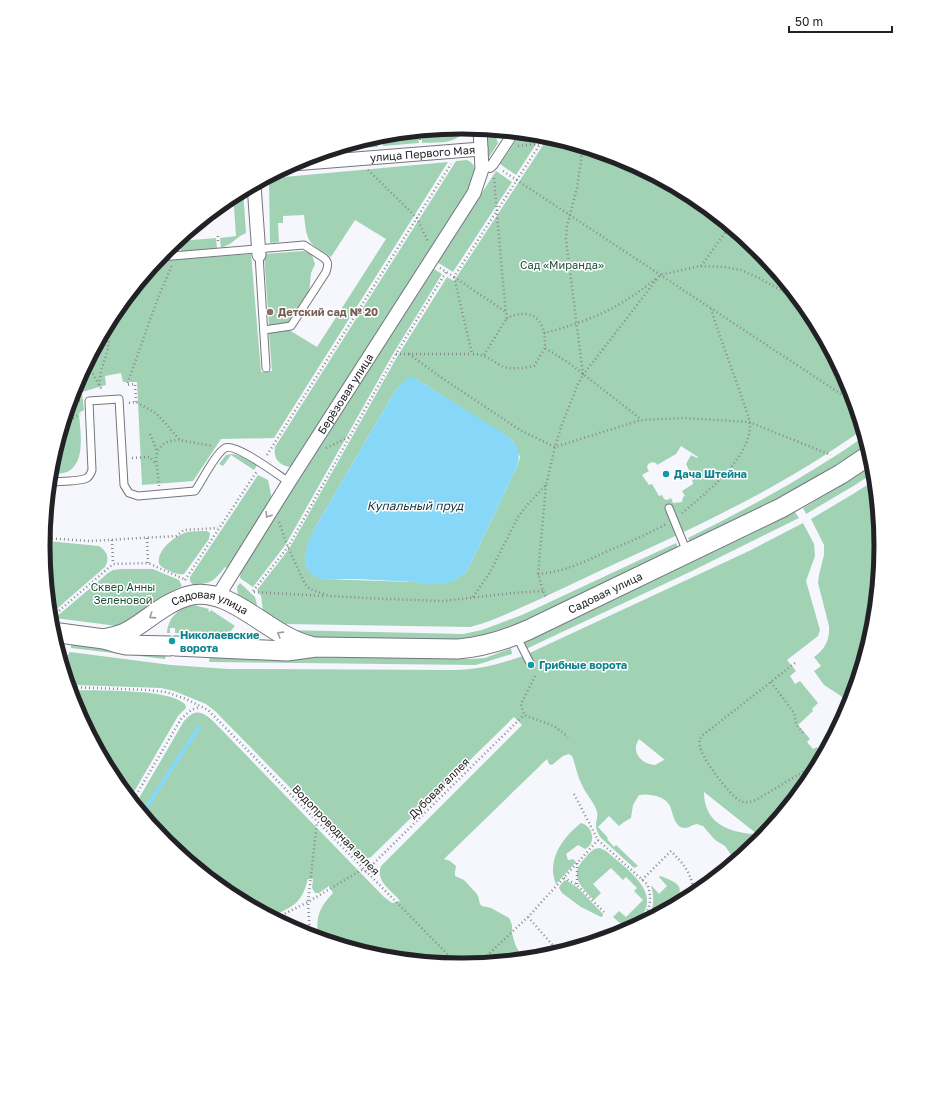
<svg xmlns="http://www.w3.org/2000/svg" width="925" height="1093" font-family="'Golos Text',sans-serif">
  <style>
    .green { fill: #a1d2b4; fill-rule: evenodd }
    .water { fill: #87d8f8 }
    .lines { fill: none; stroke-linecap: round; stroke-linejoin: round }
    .stream { stroke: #87d8f8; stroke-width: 4 }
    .service-casing { stroke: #75757f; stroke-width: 9 }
    .pedestrian-casing { stroke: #75757f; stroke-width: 12 }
    .minor-casing { stroke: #75757f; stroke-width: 15 }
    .secondary-casing { stroke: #75757f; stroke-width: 21 }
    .path { stroke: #89898e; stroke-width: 2.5; stroke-dasharray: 1 3; stroke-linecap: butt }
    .service { stroke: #fff; stroke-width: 7 }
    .pedestrian { stroke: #fff; stroke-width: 10 }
    .minor { stroke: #fff; stroke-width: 13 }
    .secondary { stroke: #fff; stroke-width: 19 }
    .oneway { stroke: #9c9c9d }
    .education-dot { fill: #8d6e63; stroke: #fff; stroke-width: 1.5 }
    .culture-dot { fill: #0f9aa8; stroke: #fff; stroke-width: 1.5 }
    .labels { text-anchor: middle; stroke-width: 3; stroke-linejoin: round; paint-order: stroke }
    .street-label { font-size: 11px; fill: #222226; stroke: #fff }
    .park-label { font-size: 11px; fill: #1c5136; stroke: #fff }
    .education-label { font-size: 11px; font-weight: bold; fill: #785e54; stroke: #fff; text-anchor: start }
    .culture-label { font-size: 11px; font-weight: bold; fill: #0d838f; stroke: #fff; text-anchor: start }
    .water-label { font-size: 12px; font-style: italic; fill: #113744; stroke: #fff }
    .rim { fill: none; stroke: #222226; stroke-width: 5 }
  </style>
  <rect width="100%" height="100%" fill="#f6f6fd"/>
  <g class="green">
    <path d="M463 127H467C457 145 440 142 422 143V131H424L425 134 460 130Z"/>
    <polygon points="487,129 493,130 498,143 488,159"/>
    <polygon points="417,131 419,143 383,146 383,138 392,138 392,136 406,135 406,133"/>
    <polygon points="521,133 542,135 516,175 500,164"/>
    <path d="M549 136 623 159 696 198 759 250 811 314 850 386 863 429C785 486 696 527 608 567 567 586 526 607 484 623L470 627 285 624 263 611 261 596 257 590 289 549 397 357 447 277 454 281ZM416 379 508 437 513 441 520 457 517 467 467 571C460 578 454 581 444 583L322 579C295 570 306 547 315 528L395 391 401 384ZM681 446 698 457 697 458 691 455 686 464 689 470V476L692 479 693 484 682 491 685 496 683 497 682 502 673 503 671 498 667 500 664 499 662 495 659 496 652 484 649 485 642 475 649 471 647 468 648 464 652 462 656 463 657 465 676 454Z"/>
    <polygon points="377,140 378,147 333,149 361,141"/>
    <path d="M467 160C478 165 475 174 473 184L294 464 289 467C279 465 273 458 275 447L456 161Z"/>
    <path d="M448 162 274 438 221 439 193 481 142 485 137 382H123L121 373 105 376 106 385 82 392 84 410 79 413C80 429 86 461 69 471 63 474 56 474 50 475L51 464 75 386 76 383H84L83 370 114 313 157 261 251 254 261 372 272 371 269 333 289 330 317 347 386 239 355 220 331 257C308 242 307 244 304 215L283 216V223H278L279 242 270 243 269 181 273 178Z"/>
    <polygon points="496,171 512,182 453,272 437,262"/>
    <polygon points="243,190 246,233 240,236 230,244 221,248 220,238 236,236 234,207 217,208 230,198"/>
    <polygon points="216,238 217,249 181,252 180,241"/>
    <polygon points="303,251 310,253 312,255 315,264 311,273 309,293 290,322 269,326 264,254"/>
    <polygon points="434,269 442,274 393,354 286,544 253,587 240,578 241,569"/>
    <path d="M865 436 868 445C811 482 751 513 690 543L688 538C749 508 809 475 865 436Z"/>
    <polygon points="232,454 243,456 258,464 254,470 231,455 223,466 219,464 226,455"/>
    <polygon points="874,464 875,472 855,485 806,514 803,508 841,486"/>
    <path d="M258 475 268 480 272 499 227 568 225 567C213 582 212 583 193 585L190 581V577Z"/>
    <path d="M875 480 881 537 878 551 881 556 874 629 850 707 841 696 824 685 814 671 821 666 814 657C825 649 830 640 829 626L818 583 819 575 824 555V545L811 519 853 494Z"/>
    <polygon points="795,512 799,518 694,570 526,649 524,643"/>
    <path d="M803 523 814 544 815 556 806 581 820 630 818 636 787 660 796 671 790 676 795 684 800 681 818 703 812 709 813 711 798 725 810 739 807 742 813 749 817 747 824 755 811 780 759 843 736 862 725 846 715 840 703 826 697 824C693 824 689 828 685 828 675 828 673 814 670 806 665 796 649 793 639 795L633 805 631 818 624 822 619 826 609 816 598 827 608 838 607 839 614 847 616 845 638 866 634 868 601 838C590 822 601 820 596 809 593 801 586 794 582 785 577 776 576 766 572 756L569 754 563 756 552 765 549 764 547 759 444 859 450 861 456 866 455 872V876L464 880 476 893 478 896 480 904 482 906 491 908 509 918 512 925V933L515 944 520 954 527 960 462 966 380 958 318 939C316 917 318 909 333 893L329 886 319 893H315L312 888 313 879H308C301 905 293 906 271 917L229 895 166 843 135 805 184 721C196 707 204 712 215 723L384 897 392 903 400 901C392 890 375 882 381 866L522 725 514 717 371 857 366 859 361 860 215 711 206 704 174 691 161 688 74 685 68 684 62 665V662L70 652 171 665 229 669 454 670C479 670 500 664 523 656L749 551ZM639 739 665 760H664L655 765C642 764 630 753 639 739ZM704 792 757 834C741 834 718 829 709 813 705 806 704 799 704 792Z"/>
    <path d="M207 531 210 533 209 539 184 574C178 576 163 569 159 564 156 550 175 536 187 532 193 531 201 531 207 531Z"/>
    <path d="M47 541 99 546C107 551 110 558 105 567L52 613Z"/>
    <polygon points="676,543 678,548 504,630 483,637 462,640 310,638 285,630 463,634 482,630 522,615"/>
    <polygon points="121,569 153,569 179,580 182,586 168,593 117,626 55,618 108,573 113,570"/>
    <polygon points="240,583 255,597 258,609 238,596 237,587"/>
    <path d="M194 605 209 609 208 611 210 612 211 610 235 626 229 633 223 635 175 633V628H170V633H167C168 618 179 607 194 605Z"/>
    <polygon points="71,644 166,655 165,659 71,648"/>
    <polygon points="511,648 512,654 476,665 209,662 210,656 471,659 485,658"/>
    <path d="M70 690C96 691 167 688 185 704L186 708 178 716 130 799 114 779 75 707Z"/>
    <path d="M581 823C593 826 597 844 585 849L578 845 566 854 568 860H569L573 859 576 862 556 884C546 860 563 837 581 823Z"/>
    <path d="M600 848 606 851C622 865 660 890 643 914 638 921 629 924 621 924L613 917 619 911 626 917 643 900 634 891 637 888 626 877 623 880 611 868 593 884 601 893 594 900C581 887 568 875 585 858 589 853 593 848 600 848Z"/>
    <path d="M660 876C664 877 668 879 672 881 695 892 661 913 648 917 655 907 654 896 651 885L659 894 667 886 659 877Z"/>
    <path d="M566 880 578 888 603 914V916L601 917 581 907 562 893 559 888C560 885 563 881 566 880Z"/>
  </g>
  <path class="water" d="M411 377 416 379 500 431C516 442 522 448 517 467L467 571C461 577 455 581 446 583 435 585 424 583 413 582 390 581 368 579 346 579 336 579 321 582 313 575 297 564 308 541 315 528L395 391C400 385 404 380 411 377Z"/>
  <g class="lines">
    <polyline class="stream" points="142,814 199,727"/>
    <defs>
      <g id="service">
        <polyline points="259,255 266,368"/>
        <path d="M160 257 304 245 324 258C329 262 328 266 326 272L291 326 264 330"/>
        <path d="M49 482C59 481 79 482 87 478 90 476 91 473 92 470L89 401 119 399 124 485 129 493 138 496 195 491C202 481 215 454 225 448 236 443 278 475 289 482"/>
        <polyline points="669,508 687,552"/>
        <polyline points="516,635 531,665"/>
      </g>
      <polyline id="pedestrian" points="490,167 493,164 514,132"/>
      <g id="minor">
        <path id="s1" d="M293 164 481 149"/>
        <polyline points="254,185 259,255"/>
        <path id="s2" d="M218 596 289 482 474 193 482 169 480 129"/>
      </g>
      <g id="secondary">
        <polyline points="52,632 104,639 117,643 126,645 170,646"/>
        <path id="s3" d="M104 639C111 637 118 636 125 633 146 622 164 603 188 596 230 584 269 637 311 646"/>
        <path id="s4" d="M175 646 287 651 316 647 458 649C483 647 505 640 528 630L781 508 841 474 871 454"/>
      </g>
    </defs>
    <use href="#service" class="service-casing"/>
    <use href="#pedestrian" class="pedestrian-casing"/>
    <use href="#minor" class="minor-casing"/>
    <use href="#secondary" class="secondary-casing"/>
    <g class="path">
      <polyline points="420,131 420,141"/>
      <polyline points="366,140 380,139 380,144"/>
      <polyline points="518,146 563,141"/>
      <polyline points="368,170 417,218 428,242"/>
      <polyline points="503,171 856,404"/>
      <path d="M494 178C498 223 501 267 506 312"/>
      <polyline points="266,182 270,176 286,174"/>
      <polyline points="218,236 218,244"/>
      <polyline points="701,266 730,226"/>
      <polyline points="440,268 454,277 546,135"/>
      <path d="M454 277 506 312 507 318C520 312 535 311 542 326 545 333 545 342 545 348L569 363 642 420 684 418 749 422 831 455"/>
      <path d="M454 277 472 354C486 354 490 360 502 366 510 370 525 368 534 366L545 348"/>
      <path d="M544 333C566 328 597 317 616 306 631 298 644 288 657 278"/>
      <polyline points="396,354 472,354"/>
      <polyline points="409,354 439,376 520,430 555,447 641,420"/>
      <polyline points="484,355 507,318"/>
      <polyline points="87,363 102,390"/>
      <polyline points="583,375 660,275 700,266 724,267 741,270 759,278 802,302"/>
      <polyline points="99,385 101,371 108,349 110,320"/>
      <polyline points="844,397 851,390"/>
      <polyline points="71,399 80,401"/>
      <polyline points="136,402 135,384 127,385 156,303 172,265"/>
      <polyline points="129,403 136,402 157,414 180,440 189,442 213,446"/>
      <polyline points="63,425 80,414"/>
      <polyline points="150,434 157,451"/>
      <polyline points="326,448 349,437"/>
      <polyline points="267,455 451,164"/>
      <polyline points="132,458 150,457 156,464"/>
      <polyline points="546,485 538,574 543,591 547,599"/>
      <path d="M159 486 156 456C159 444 168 440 179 440"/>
      <path d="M682 513C705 494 748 460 750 427 750 416 743 403 740 392 730 364 720 337 711 309"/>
      <polyline points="279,522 288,547 305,584 310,589 329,596 387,599 443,601 513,593 543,591"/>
      <polyline points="44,538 90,541 176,536 184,530 218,528"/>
      <polyline points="147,538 148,563"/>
      <polyline points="112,540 113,564"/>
      <path d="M538 574C565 572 586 561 610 550 629 542 648 534 666 524"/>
      <polyline points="185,580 257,471"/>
      <polyline points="253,591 288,547 396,354 446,272"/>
      <polyline points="254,592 324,596"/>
      <polyline points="473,597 489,574 518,517 528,504 546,485 555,447 562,424 578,384 583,375 566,239 567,226 577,188 583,147"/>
      <polyline points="53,616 113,564 148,563 184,579"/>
      <path d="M795 663 703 735C700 738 699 741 700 746 701 758 730 795 740 801 746 803 750 802 756 800L821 761"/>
      <polyline points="535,676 521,704 524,715 554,726 568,737"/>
      <polyline points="771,682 794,713 796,724 803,733"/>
      <polyline points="69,687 148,690 166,692 186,699 208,710 459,966"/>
      <path d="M574 794 598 840 647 884C653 898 650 911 640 923"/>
      <polyline points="132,802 181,719 191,710 200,707"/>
      <polyline points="577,863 577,884"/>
      <polyline points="365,872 524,715"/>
      <polyline points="564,878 576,884 606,914"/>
      <path d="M642 880 671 851C683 864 690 870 693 888L709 884"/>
      <polyline points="528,917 557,950"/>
      <polyline points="274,919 308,902 363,869"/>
      <polyline points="310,937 308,902 317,822"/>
      <polyline points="478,964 528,917 598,840"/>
    </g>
    <use href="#service" class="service"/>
    <use href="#pedestrian" class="pedestrian"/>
    <use href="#minor" class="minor"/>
    <use href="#secondary" class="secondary"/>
  </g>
  <defs><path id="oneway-chevron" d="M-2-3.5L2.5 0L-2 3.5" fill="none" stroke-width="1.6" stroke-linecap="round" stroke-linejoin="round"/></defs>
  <g class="oneway">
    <use href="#oneway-chevron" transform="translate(268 515) rotate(122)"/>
    <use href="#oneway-chevron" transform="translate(152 616) rotate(147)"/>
    <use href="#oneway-chevron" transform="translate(280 634) rotate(-148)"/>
  </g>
  <circle class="education-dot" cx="270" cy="312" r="4"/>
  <g class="culture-dot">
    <circle cx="666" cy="474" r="4"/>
    <circle cx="172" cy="641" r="4"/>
    <circle cx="531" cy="665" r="4"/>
  </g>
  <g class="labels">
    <g class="street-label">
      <text dy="4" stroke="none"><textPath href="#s1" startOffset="130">улица Первого Мая</textPath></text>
      <text dy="4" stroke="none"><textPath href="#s2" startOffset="239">Берёзовая улица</textPath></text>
      <text dy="4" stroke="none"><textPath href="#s4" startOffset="442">Садовая улица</textPath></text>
      <text dy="4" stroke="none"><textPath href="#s3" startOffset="118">Садовая улица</textPath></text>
      <text transform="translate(439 788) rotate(-45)" y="4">Дубовая аллея</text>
      <text transform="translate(336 830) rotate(46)" y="4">Водопроводная аллея</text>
    </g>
    <g class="park-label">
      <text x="562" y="269">Сад «Миранда»</text>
      <text x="123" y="591">Сквер Анны<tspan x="123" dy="13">Зеленовой</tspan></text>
    </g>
    <g class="education-label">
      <text x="278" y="316">Детский сад № 20</text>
    </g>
    <g class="culture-label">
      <text x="674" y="478">Дача Штейна</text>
      <text x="180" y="639">Николаевские<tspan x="180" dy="13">ворота</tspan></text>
      <text x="539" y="669">Грибные ворота</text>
    </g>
    <g class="water-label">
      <text x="415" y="510">Купальный пруд</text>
    </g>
  </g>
  <path d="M0 0H925V1093H0ZM50 546a412 412 0 1 1 824 0a412 412 0 1 1-824 0Z" fill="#fff" fill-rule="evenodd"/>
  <path class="rim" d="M50 546a412 412 0 1 1 824 0a412 412 0 1 1-824 0Z"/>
  <path d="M789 26v6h103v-6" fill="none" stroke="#222226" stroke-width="2"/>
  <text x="795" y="26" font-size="12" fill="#222226" stroke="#ffffff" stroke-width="3" paint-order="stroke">50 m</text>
</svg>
